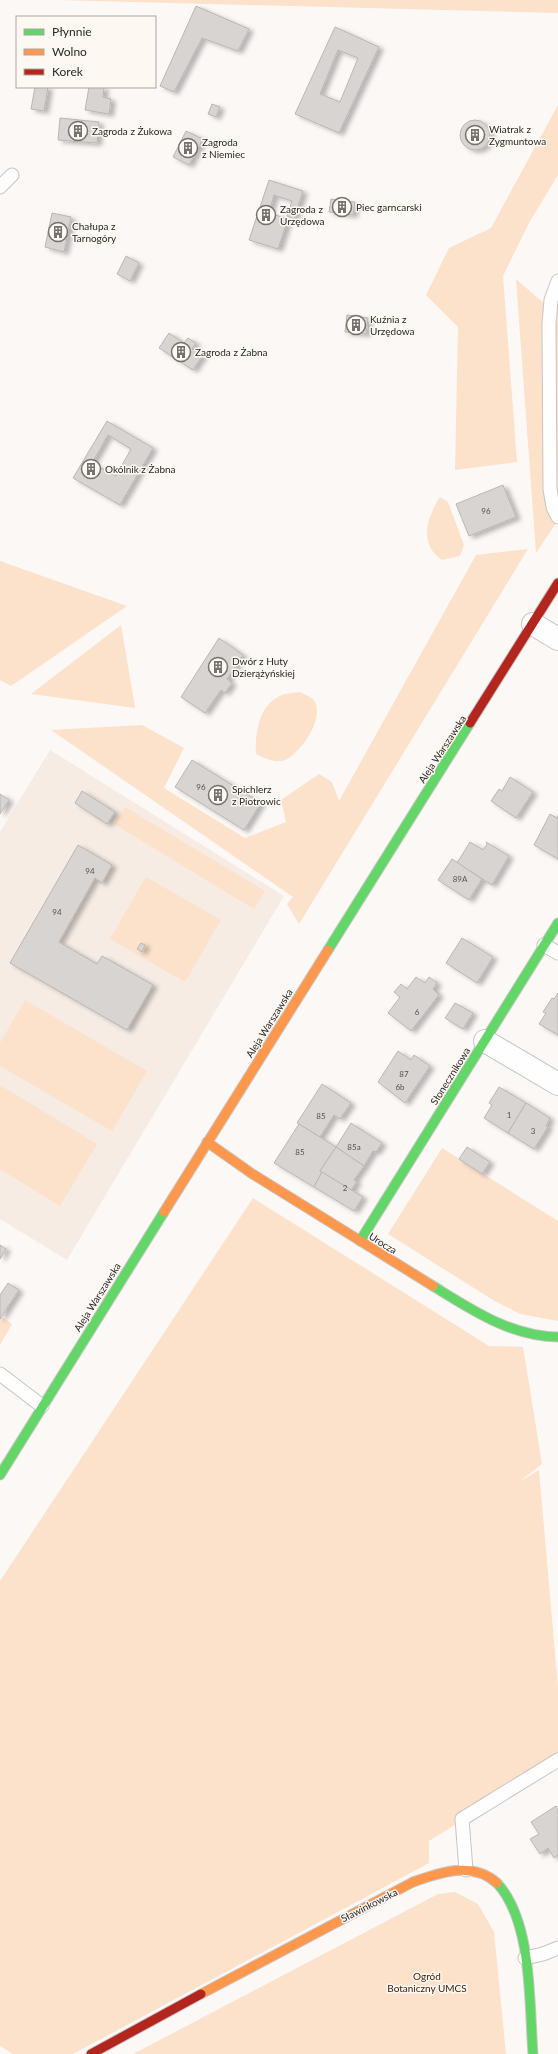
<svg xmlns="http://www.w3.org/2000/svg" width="558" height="2054" font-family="Lato,sans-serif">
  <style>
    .built { fill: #f6ece4 }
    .green { fill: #fce1cb }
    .building { fill: #d7d4d2; stroke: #b9b6b4; fill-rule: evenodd; filter: url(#shadow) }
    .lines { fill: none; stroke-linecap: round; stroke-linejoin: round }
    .lane-casing { stroke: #c8c5c3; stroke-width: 15 }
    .street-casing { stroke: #c8c5c3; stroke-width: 24 }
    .fast-casing { stroke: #c8c5c3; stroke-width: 11 }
    .slow-casing { stroke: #c8c5c3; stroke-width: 11 }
    .jam-casing { stroke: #c8c5c3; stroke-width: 11 }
    .lane { stroke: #fefefe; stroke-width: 13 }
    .street { stroke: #fefefe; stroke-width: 22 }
    .fast { stroke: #63d668; stroke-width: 9 }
    .slow { stroke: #ff974d; stroke-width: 9 }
    .jam { stroke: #b3261e; stroke-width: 9 }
    .labels { text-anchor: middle; stroke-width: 3; stroke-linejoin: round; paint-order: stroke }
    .number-label { font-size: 8px; fill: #565350 }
    .poi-label { font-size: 10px; fill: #2b2825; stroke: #fef8f3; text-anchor: start }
    .street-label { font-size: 10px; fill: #2b2825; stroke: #fef8f3 }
    .park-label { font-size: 10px; fill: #3d2309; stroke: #fef8f3 }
  </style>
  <defs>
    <filter id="shadow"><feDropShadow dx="4.5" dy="2.5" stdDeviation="2" flood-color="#0004"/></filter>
  </defs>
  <rect width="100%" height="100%" fill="#fbf8f6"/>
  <polygon class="built" points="50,750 284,896 67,1260 0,1219 0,832"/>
  <g class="green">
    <polygon points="57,0 558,0 558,13"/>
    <polygon points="558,105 558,175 530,221 503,276 517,462 455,470 458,327 426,295 449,248 491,228"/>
    <polygon points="516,279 554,312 558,305 558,520 536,553"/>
    <path d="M440 497 448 502 464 545 460 556 442 560C418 544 427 517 440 497Z"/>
    <polygon points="528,549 299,924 287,904 293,897 51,730 142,725 184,748 164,788 245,838 286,822 281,800 319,774 332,782 339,801 476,555"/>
    <polygon points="0,561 127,606 11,686 0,680"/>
    <polygon points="121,625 135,708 31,694"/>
    <path d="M300 692C306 695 312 697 315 702 324 719 301 753 285 760 275 764 265 758 256 754 255 732 259 704 282 695 287 693 294 693 300 692Z"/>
    <polygon points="125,807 265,891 254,909 114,824"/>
    <polygon points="146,877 221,920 185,982 110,939"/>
    <polygon points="25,1000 147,1071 112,1131 0,1066 0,1043"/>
    <polygon points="0,1085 97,1144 60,1206 0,1169"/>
    <polygon points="442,1148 558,1221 558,1321 520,1314 493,1300 388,1234"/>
    <polygon points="253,1198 489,1346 523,1347 542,1464 519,1482 539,1470 558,1688 558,1760 429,1841 429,1863 73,2054 13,2054 0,2046 0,1581"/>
    <polygon points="0,1316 12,1324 0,1345"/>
    <polygon points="455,1892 478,1904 494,1932 506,2054 133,2054 438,1894"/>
  </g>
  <g class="building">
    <polygon points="196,6 249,29 238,51 202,38 174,92 160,86"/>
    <path d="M335 27 379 47 339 133 295 114ZM338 50 358 58 340 102 320 94Z"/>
    <polygon points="35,87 48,87 44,111 31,109"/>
    <polygon points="89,87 104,87 103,97 111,99 109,114 85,110"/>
    <polygon points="212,104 220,107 216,117 208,114"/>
    <polygon points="60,118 99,122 97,143 58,140"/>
    <circle cx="475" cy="135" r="15"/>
    <polygon points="186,131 203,139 189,165 173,157"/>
    <polygon points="269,180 303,191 294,219 287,216 292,201 274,195 269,213 288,219 278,249 249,240"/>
    <polygon points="331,199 355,202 353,215 329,212"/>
    <polygon points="52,213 71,217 64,252 45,247"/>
    <polygon points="126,256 139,263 130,281 117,274"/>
    <polygon points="347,315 368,318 366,334 345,332"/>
    <polygon points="169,333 184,343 188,338 196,343 192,349 203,355 193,370 159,348"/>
    <path d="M107 421 153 448 120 505 73 478ZM108 435 131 449 116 476 92 463Z"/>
    <polygon points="503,485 516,517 469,536 456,504"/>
    <polygon points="219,638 243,655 227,679 232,683 225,693 221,690 205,713 181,697"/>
    <polygon points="192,760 261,803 244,830 175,787"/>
    <polygon points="510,777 533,792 516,818 491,801 499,789 502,791"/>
    <polygon points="82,791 115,812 107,824 75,803"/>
    <polygon points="0,794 9,800 0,814"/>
    <polygon points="550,814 557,818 558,816 558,859 534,845"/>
    <polygon points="470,842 483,850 487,844 486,842 509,856 492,885 457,863"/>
    <polygon points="78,845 112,865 102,883 95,878 59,942 97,964 102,956 153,985 127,1030 10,963"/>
    <polygon points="452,859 482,879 469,900 438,880"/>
    <polygon points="462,938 493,957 477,983 446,963"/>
    <polygon points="141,943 145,945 142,952 137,949"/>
    <polygon points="416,977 425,983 429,977 437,983 433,989 439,995 411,1031 388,1013 400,997 394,992 401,984 407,989"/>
    <polygon points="558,993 558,1035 539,1024 546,1013 543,1012 552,998 554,999"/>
    <polygon points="455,1003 473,1013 463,1029 445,1018"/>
    <polygon points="398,1051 411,1060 414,1055 430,1066 405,1103 378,1082"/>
    <polygon points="322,1084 351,1103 340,1119 334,1115 320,1137 297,1123"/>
    <polygon points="499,1087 526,1103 508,1133 484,1118 492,1105 489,1103"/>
    <polygon points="526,1103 550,1118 546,1126 548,1127 534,1149 508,1133"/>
    <polygon points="351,1123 382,1143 376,1152 373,1151 364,1166 336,1147"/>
    <polygon points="299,1124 336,1147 320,1171 322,1172 314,1187 274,1163"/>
    <polygon points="336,1147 364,1166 354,1180 357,1182 351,1190 320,1171"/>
    <polygon points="467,1147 490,1162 482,1174 459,1159"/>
    <polygon points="322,1172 363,1197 354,1211 314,1187"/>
    <polygon points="0,1245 6,1249 0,1259"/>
    <polygon points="8,1283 19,1290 0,1319 0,1295"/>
    <polygon points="556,1806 558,1810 558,1855 554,1858 548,1848 540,1854 530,1839 539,1834 531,1822"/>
  </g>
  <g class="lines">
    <defs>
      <g id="lane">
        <polyline points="0,187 12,175"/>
        <polyline points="558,281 551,300 549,324 550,489 553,507 558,517"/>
        <polyline points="544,945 558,953"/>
        <polyline points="0,1374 42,1406"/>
        <polyline points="466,1870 462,1819 558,1760"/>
        <polyline points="525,1958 543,1954 558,1948"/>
      </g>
      <g id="street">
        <polyline points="533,624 558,639"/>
        <polyline points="485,1041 558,1084"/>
      </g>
      <g id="fast">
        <polyline points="328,950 470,723"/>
        <polyline points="360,1241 558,923"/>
        <path d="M433 1286C472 1310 510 1336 558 1337"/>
        <polyline points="0,1475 164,1212"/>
        <path d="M497 1883C533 1922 529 2004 533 2054"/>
      </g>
      <g id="slow">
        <polyline points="207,1142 251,1173 433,1286"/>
        <polyline points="164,1212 328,950"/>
        <path d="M201 1994 413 1882C441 1872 472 1861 497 1883"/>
      </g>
      <g id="jam">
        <polyline points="470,723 558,583"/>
        <polyline points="91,2054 201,1994"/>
      </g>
    </defs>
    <use href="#lane" class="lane-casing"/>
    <use href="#street" class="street-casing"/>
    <use href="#fast" class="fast-casing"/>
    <use href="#slow" class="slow-casing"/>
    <use href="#jam" class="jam-casing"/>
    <use href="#lane" class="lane"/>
    <use href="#street" class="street"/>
    <use href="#fast" class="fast"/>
    <use href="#slow" class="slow"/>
    <use href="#jam" class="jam"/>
  </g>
  <defs>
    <symbol id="building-ring" viewBox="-11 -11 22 22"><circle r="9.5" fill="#fef8f3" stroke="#74716e" stroke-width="1.5"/><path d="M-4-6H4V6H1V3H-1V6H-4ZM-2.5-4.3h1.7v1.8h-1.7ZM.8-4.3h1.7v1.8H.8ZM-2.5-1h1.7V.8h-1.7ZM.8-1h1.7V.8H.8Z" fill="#74716e"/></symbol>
  </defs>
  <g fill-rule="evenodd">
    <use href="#building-ring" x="67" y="120" width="22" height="22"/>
    <use href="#building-ring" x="464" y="124" width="22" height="22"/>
    <use href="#building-ring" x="177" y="137" width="22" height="22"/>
    <use href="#building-ring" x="331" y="196" width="22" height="22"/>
    <use href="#building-ring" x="255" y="204" width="22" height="22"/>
    <use href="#building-ring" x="47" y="221" width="22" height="22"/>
    <use href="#building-ring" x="345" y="314" width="22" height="22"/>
    <use href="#building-ring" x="170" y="341" width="22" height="22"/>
    <use href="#building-ring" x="80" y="458" width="22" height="22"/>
    <use href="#building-ring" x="207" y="656" width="22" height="22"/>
    <use href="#building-ring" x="207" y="784" width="22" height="22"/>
  </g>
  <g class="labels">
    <g class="number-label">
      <text x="486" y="514">96</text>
      <text x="201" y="790">96</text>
      <text x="90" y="874">94</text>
      <text x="460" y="882">89A</text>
      <text x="57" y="915">94</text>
      <text x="417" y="1015">6</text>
      <text x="404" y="1077">87</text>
      <text x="400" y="1090">6b</text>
      <text x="509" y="1118">1</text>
      <text x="321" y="1119">85</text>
      <text x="533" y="1134">3</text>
      <text x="354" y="1150">85a</text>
      <text x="300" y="1155">85</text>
      <text x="345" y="1191">2</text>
    </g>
    <g class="poi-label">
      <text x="489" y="133">Wiatrak z<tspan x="489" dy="12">Zygmuntowa</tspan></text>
      <text x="92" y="135">Zagroda z Żukowa</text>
      <text x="202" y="146">Zagroda<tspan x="202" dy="12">z Niemiec</tspan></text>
      <text x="356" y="211">Piec garncarski</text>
      <text x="280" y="213">Zagroda z<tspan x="280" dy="12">Urzędowa</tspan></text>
      <text x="72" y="230">Chałupa z<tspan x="72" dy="12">Tarnogóry</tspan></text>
      <text x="370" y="323">Kuźnia z<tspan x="370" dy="12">Urzędowa</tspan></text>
      <text x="195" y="356">Zagroda z Żabna</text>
      <text x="105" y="473">Okólnik z Żabna</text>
      <text x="232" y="665">Dwór z Huty<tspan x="232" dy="12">Dzierążyńskiej</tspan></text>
      <text x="232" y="793">Spichlerz<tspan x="232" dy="12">z Piotrowic</tspan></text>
    </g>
    <g class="street-label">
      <text transform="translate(442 749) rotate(-57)" y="4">Aleja Warszawska</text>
      <text transform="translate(269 1023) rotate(-58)" y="4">Aleja Warszawska</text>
      <text transform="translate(450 1076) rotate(-58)" y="4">Słonecznikowa</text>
      <text transform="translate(383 1243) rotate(32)" y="4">Urocza</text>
      <text transform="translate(97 1297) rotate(-58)" y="4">Aleja Warszawska</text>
      <text transform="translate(369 1905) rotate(-27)" y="4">Sławinkowska</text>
    </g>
    <g class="park-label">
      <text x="427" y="1980">Ogród<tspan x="427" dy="12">Botaniczny UMCS</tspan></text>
    </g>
  </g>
  <rect x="16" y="16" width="140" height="72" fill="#fef8f3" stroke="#aaa5a1"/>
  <rect x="24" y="29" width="20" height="6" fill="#63d668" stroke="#aaa5a1"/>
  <text x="52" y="36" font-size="12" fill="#2b2825">Płynnie</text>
  <rect x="24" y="49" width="20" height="6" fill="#ff974d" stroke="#aaa5a1"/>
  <text x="52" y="56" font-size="12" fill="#2b2825">Wolno</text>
  <rect x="24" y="69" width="20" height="6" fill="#b3261e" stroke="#aaa5a1"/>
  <text x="52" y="76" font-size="12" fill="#2b2825">Korek</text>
</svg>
